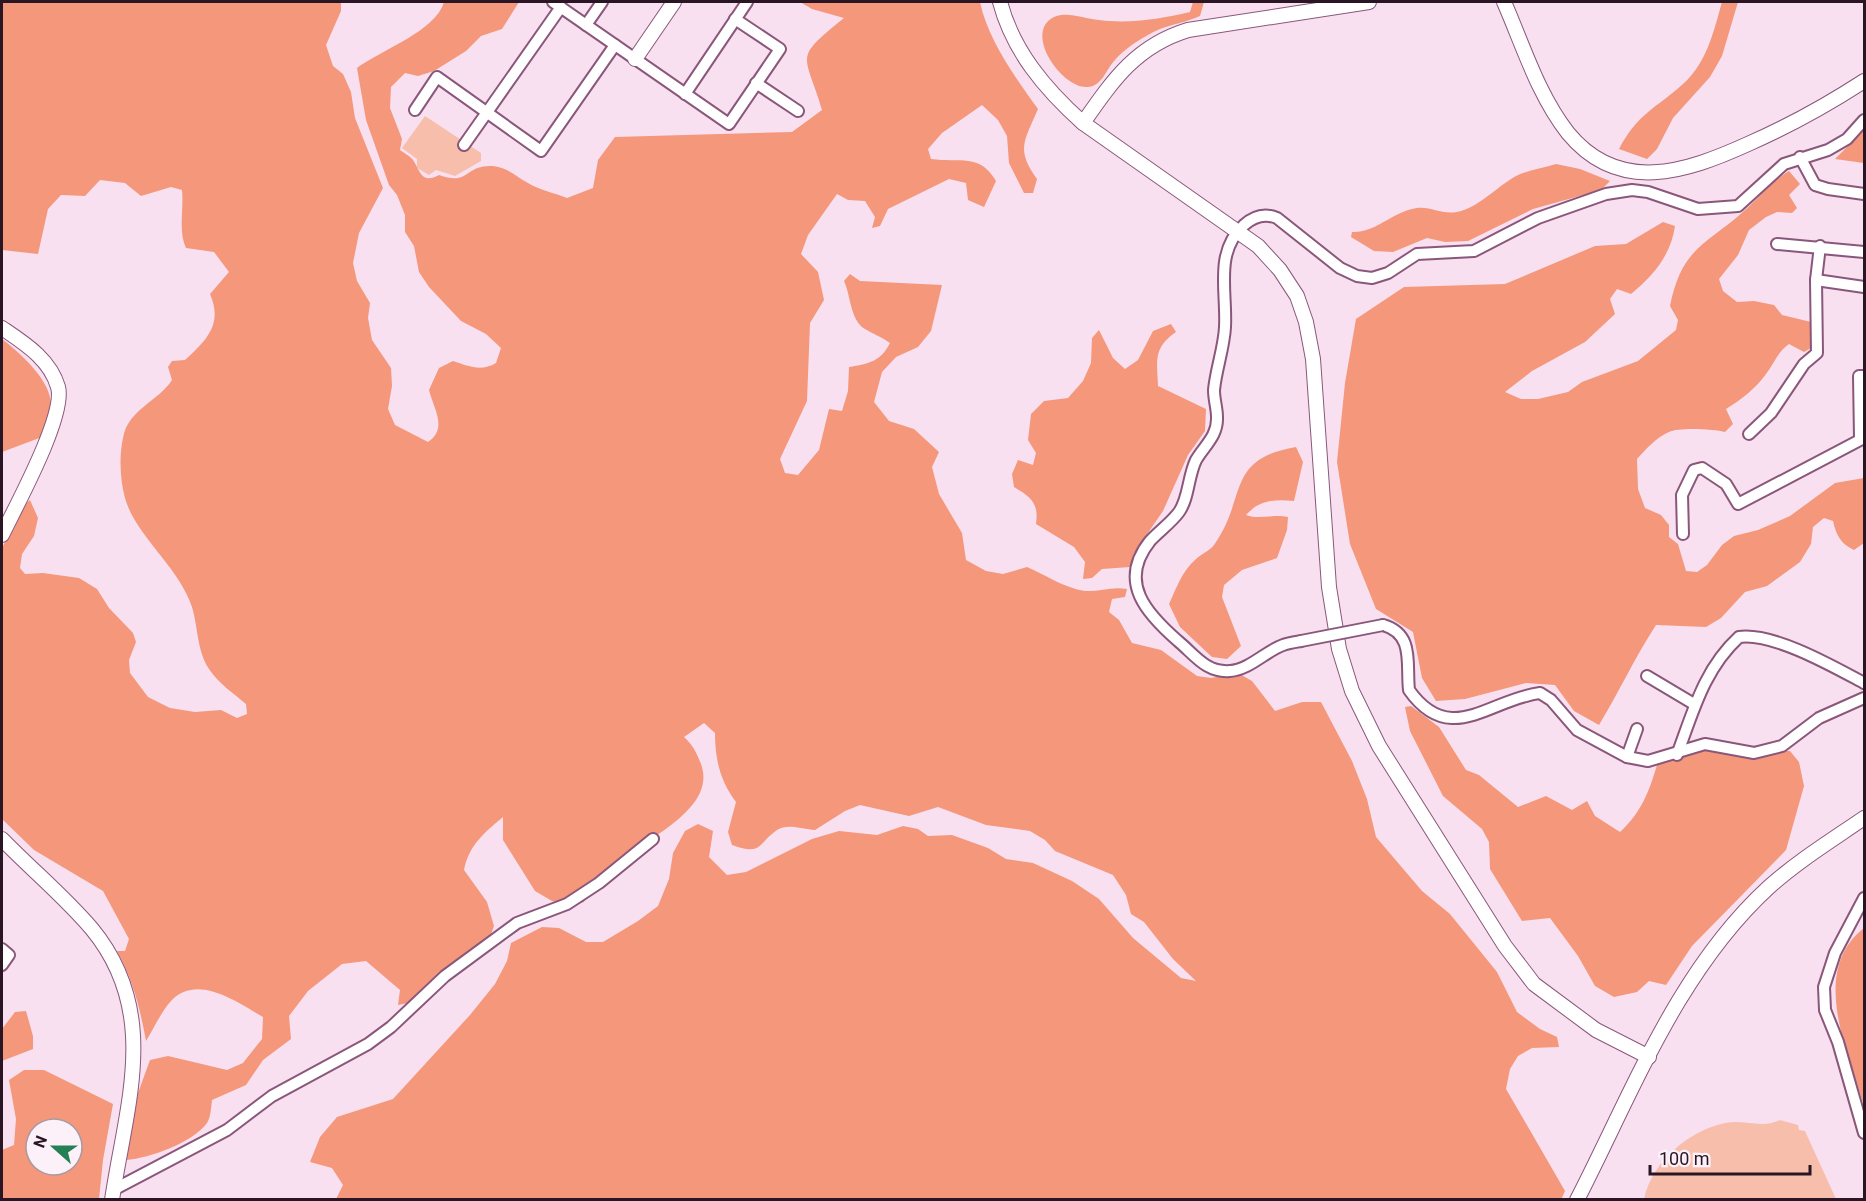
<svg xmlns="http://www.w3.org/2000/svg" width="1866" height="1201" font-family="Roboto,sans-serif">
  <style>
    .green { fill: #f8beac }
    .forest { fill: #f4977a; fill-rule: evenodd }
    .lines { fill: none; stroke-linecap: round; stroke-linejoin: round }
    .minor-casing { stroke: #8a577b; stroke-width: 14 }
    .tertiary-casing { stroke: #8a577b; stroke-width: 16 }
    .minor { stroke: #fff; stroke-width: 10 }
    .tertiary { stroke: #fff; stroke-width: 14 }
    .minor-bridge-casing { stroke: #8a577b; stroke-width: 14; stroke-linecap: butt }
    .minor-bridge { stroke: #fff; stroke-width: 10 }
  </style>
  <rect width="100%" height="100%" fill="#f8e0f0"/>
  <g class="green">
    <polygon points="425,116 481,153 481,161 455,176 436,170 429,175 417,168 417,159 402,148"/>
    <path d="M1780 1120 1798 1125 1799 1130 1805 1131 1836 1199H1644C1652 1162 1688 1131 1725 1123 1744 1119 1763 1129 1780 1120Z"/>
  </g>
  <g class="forest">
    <path d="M2 2H341V11L326 45 333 66 343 74 351 92 355 118 383 188 359 233 353 263 357 281 370 303 368 318 372 340 391 368 392 386 388 409 395 425 428 442C448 428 434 410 429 390L439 368 453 361C468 366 481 372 496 363L501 348 486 334 461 321 429 287 419 272 414 246 405 232V215L397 195 389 185 366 120 357 68C381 50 436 31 444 2H519L502 29 481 36 466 51 434 71 418 76 405 73 391 87 390 108 402 139 400 150C404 153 410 156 413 160 420 170 421 185 439 175 469 186 464 166 490 166 506 166 515 176 528 183 539 190 555 193 567 198L593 188 598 160 615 137 792 132 822 110C805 52 792 60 844 18L812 9 800 2H980C988 40 1015 77 1038 109 1025 140 1015 149 1037 179L1033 193H1024L1009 163 1007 136 998 120 982 105 942 133 928 149 931 159C960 163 980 153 996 181L984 207 968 200 966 183 949 179 888 209 880 226 872 228 875 217 865 201 848 200 837 194 808 235 801 254 818 272 824 300 810 323 807 401 780 459 785 473 798 475 819 450 829 409 842 411 848 391 849 367C869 364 881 361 890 343 882 337 873 334 865 329 850 320 851 296 844 281L850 274 860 281 942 285 931 331 918 347 896 357 882 372 874 402 889 421 914 429 939 452 932 467 939 494 962 533 966 560 986 571 1003 574 1027 567C1046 575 1064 588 1085 591 1099 592 1112 586 1127 589L1125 597 1112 599 1109 612 1119 620 1132 643 1161 650 1197 676 1211 678 1238 673 1252 681 1275 711 1302 702H1321L1352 761 1367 799 1376 837 1422 891 1450 914 1497 972 1517 1012 1540 1029 1557 1037 1559 1047 1532 1048 1518 1056 1510 1069 1506 1089 1565 1191 1561 1200 336 1199 343 1185 332 1168 310 1162 320 1137 337 1117 393 1099 470 1015 495 984 507 961 511 943 542 927 559 928 586 942H603L638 921 658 906 669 879 673 853 685 831 698 824 713 831 709 857 727 875 746 872 812 839 839 831 877 835 903 826 918 829 928 836 952 835 988 848 1006 859 1033 863 1072 881 1099 899 1133 938 1181 978 1196 981 1173 959 1144 922 1131 914 1126 895 1113 875 1055 851 1045 840 1030 831 986 825 938 807 909 816 860 805 845 811 815 830C803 829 787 823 777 830 757 844 763 856 732 845L728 832 736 802C720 781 715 759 715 733L704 723 684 737C693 745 696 752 701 764 720 816 622 847 594 882 590 887 587 896 584 902L572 906 552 901 535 891 503 840V817C484 833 469 845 464 870L487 902 494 926 490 937 469 950 408 1003 398 1005 400 990 366 961 342 964 308 991 289 1016 291 1039 263 1060 246 1085 212 1100C211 1107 211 1117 207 1123 192 1143 150 1158 126 1160L138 1093 150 1060 168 1056 227 1070 243 1063 262 1039 263 1017C237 1002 197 973 171 1001 161 1012 154 1028 146 1041 140 1008 133 980 117 951H125L129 939 103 891 34 850 2 819V548L23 506 30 500 38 518 34 536 22 554 20 568 25 574 43 573 79 578 97 589 109 608 133 633 136 642 129 660 130 673 148 697 170 708 195 712 221 710 237 718 247 714 246 704C233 693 218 683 209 669 197 651 198 627 192 607 179 567 135 535 125 498 120 480 119 456 123 438 128 409 158 402 172 380L168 367 172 361 185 360C207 340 223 324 210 294L229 272 214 252 186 248C178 231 184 210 182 190L171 187 141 196 125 183 100 180 85 196 61 195 48 209 38 254 2 250Z"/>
    <path d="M1193 2H1204L1200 16C1187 22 1173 24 1160 29 1146 35 1125 48 1115 60 1106 69 1102 87 1087 87 1061 88 1023 32 1054 17 1068 11 1084 19 1099 20 1129 24 1160 19 1190 12Z"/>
    <path d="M1722 2H1738L1722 56 1710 77 1673 118 1657 149 1647 159 1619 149C1638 113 1655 109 1683 84 1707 63 1714 30 1722 2Z"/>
    <polygon points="1864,128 1864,163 1835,159 1861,133"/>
    <path d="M1556 164 1580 169 1610 181 1601 190 1533 209 1468 241 1445 242 1427 238 1393 252 1374 251 1351 237 1352 232C1375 233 1390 214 1412 209 1431 204 1441 217 1461 211 1481 205 1498 186 1516 176 1528 170 1543 168 1556 164Z"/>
    <path d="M1789 171 1800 184 1789 195 1797 208 1792 213 1777 212 1766 217 1749 230 1738 255 1719 279 1723 291 1737 302 1754 301 1774 305 1782 315 1811 322V348L1804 352 1789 344C1778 351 1774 364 1766 374 1755 389 1742 399 1726 409L1733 424 1725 432C1715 429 1678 427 1669 432 1657 437 1645 450 1637 459L1638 489 1645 508 1661 515 1669 525V537L1678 544 1686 571 1697 572 1707 565 1722 545 1734 536 1758 530 1790 516 1835 483 1864 478V543L1854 550C1841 544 1836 535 1833 521L1824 518 1813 527 1811 544 1800 562 1767 586 1745 592 1721 618 1706 627 1656 625C1635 657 1619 692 1599 725L1574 711 1555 685 1526 683 1465 699 1436 701 1422 678 1413 632 1376 609 1350 544 1337 462 1345 383 1356 319 1404 287 1505 284 1595 246 1626 244 1663 222 1675 226C1671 255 1653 276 1631 294L1617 289 1610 299 1615 314 1585 342 1532 371 1505 392 1521 399H1538L1568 392 1582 382 1638 361 1676 330 1678 320 1670 306C1682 247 1705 246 1744 211 1760 197 1771 182 1789 171Z"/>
    <path d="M1171 324 1176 332C1153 348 1157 360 1158 386L1206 409 1205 431 1188 455 1163 511 1134 553 1130 567 1102 569 1092 578 1083 579 1085 562 1074 547 1036 524C1039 503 1031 497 1014 487L1012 474 1018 460 1033 465 1036 453 1028 440 1031 414 1044 401 1068 398 1083 381 1091 363 1092 338 1099 330 1113 358 1125 369 1138 360 1153 331Z"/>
    <path d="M2 339C20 353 51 380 51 405 51 415 44 428 42 437L2 452Z"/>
    <path d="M1296 447 1303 462 1294 501C1275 499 1259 500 1246 515 1259 520 1274 514 1288 517L1287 530 1277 558 1242 570 1224 585 1222 597 1241 646 1227 659 1212 657 1180 627 1169 604C1176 589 1182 571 1195 560 1202 553 1211 551 1216 542 1247 496 1226 459 1296 447Z"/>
    <path d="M1411 706 1439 727 1466 770 1479 775 1518 807 1546 796 1572 810 1587 801 1595 816 1620 832C1641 813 1649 792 1657 765L1701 747 1721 751H1790L1799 762 1804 786 1786 850 1692 946 1666 985 1649 981 1637 992 1614 997 1595 986 1578 956 1550 918 1522 921 1490 869 1489 842 1482 829 1443 796 1410 731 1405 707Z"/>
    <path d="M1864 928V1106C1848 1052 1809 971 1864 928Z"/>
    <polygon points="26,1011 33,1036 33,1049 2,1061 2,1029 15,1012"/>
    <path d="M24 1070H44L113 1104 103 1160 99 1199H2V1150L14 1145 16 1119 9 1080ZM36 1129H72V1165H36Z"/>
  </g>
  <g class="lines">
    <defs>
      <g id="minor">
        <polyline points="553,2 729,124 780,49 735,19"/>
        <polyline points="586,25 602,2"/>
        <polyline points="756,83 798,111"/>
        <polyline points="685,94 747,2"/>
        <polyline points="415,110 437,77 541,151 615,45"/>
        <polyline points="464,145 561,7"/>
        <polyline points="1800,157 1815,185 1828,189 1864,194"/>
        <polyline points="1777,244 1864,252"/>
        <polyline points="1816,280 1864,287"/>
        <polyline points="1749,434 1771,413 1804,364 1817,353 1816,280 1820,246"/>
        <polyline points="1860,438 1859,376 1864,376"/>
        <polyline points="1683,534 1682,495 1694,470 1702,468 1726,484 1738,504 1864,438"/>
        <path d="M1383 625C1415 634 1406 664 1409 690 1450 748 1490 699 1540 693L1551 700 1577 730 1627 757 1648 761 1705 744 1754 753 1782 746 1819 718 1864 698"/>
        <path d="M1301 641C1295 642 1288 643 1283 645 1266 651 1249 670 1230 671 1206 673 1195 655 1178 641 1147 614 1117 582 1150 541 1159 531 1171 523 1179 512 1189 498 1188 476 1196 460 1204 446 1218 436 1217 417 1217 408 1214 400 1214 390 1216 369 1224 348 1225 327 1227 291 1214 252 1244 225 1254 216 1265 213 1277 218L1340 268 1357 276 1372 278 1388 273 1417 254 1474 251 1538 218 1606 194 1632 190 1648 192 1698 209 1738 206 1784 164 1828 150 1847 139 1864 120"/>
        <polyline points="1647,676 1694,704"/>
        <path d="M1677 755C1693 712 1704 669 1739 637 1773 632 1834 667 1864 683"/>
        <polyline points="1627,757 1637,729"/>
        <polyline points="1864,898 1835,953 1824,987 1825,1010 1838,1042 1864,1133"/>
        <polyline points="2,949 9,955 2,965"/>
        <polyline points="113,1190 227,1130 272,1096 368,1044 391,1027 445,976 517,923 567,904 599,883 653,839"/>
      </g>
      <g id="tertiary">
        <path d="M1000 2C1013 51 1045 89 1083 123L1258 246 1280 270 1297 296 1306 322 1313 359 1329 587 1339 649 1352 691 1379 746 1505 946 1534 984 1596 1030 1649 1057"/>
        <path d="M1504 2C1523 45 1538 95 1568 133 1619 195 1686 172 1748 144 1789 126 1827 105 1864 81"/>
        <polyline points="635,59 674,2"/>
        <path d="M1083 123C1113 80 1136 46 1188 30L1369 2"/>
        <path d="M2 328C24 343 50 359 58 387 66 415 16 506 2 535"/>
        <path d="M2 839C31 869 65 897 92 929 161 1013 126 1105 112 1200"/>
        <path d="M1577 1200C1632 1093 1678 970 1769 887 1798 861 1832 840 1864 818"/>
      </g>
    </defs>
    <use href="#minor" class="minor-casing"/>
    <use href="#tertiary" class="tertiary-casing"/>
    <use href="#minor" class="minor"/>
    <use href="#tertiary" class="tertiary"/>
    <defs>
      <polyline id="minor-bridge" points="1301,641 1383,625"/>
    </defs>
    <use href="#minor-bridge" class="minor-bridge-casing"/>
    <use href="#minor-bridge" class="minor-bridge"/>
  </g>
  <rect width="1866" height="1201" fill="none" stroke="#291523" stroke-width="6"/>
  <g transform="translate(54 1147) rotate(291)"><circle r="28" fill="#fdf1f9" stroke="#a899a3" stroke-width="1.5"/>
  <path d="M0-4.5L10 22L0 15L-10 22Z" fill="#268055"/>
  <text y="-9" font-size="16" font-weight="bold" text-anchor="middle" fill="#291523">N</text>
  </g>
  <path d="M1650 1165v9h160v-9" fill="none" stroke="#291523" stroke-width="3"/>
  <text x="1659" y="1165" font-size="18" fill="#291523" stroke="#fdf1f9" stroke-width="4.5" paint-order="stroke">100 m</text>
</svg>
